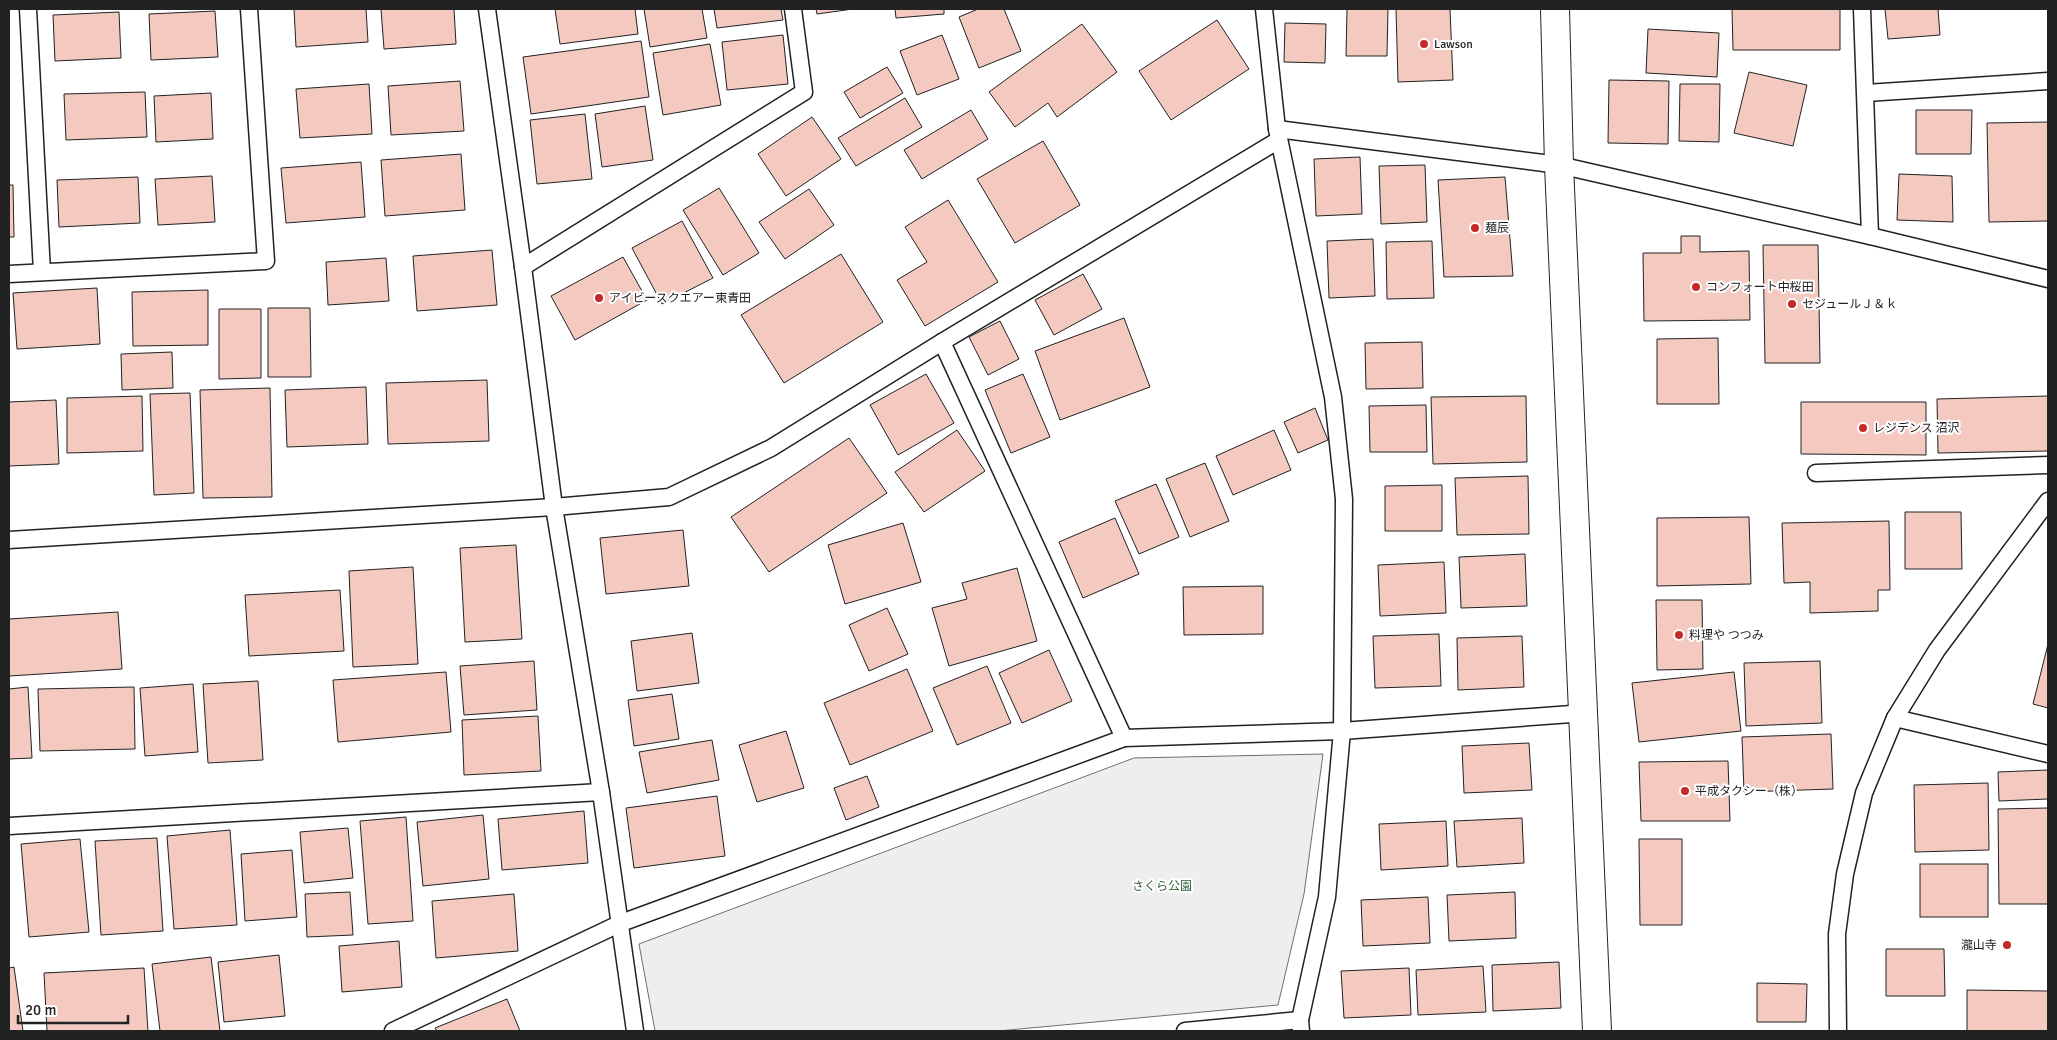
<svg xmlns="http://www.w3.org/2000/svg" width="2057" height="1040" font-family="Signika,'Noto Sans JP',sans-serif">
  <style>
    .green { fill: #eee; stroke: #6f6f6f }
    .building { fill: #f3c9c0; stroke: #222 }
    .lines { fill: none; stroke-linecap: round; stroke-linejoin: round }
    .lane-casing { stroke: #222; stroke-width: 19 }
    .secondary-casing { stroke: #222; stroke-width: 30 }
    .lane { stroke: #fff; stroke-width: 16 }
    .secondary { stroke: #fff; stroke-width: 28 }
    .poi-dot { fill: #c62828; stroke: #fff; stroke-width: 2 }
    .labels { text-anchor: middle; stroke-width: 4; stroke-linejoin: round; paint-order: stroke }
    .poi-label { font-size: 12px; fill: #222; stroke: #fff; text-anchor: start }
    .park-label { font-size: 12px; fill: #2f5e38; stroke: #fff }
  </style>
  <rect width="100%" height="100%" fill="#fff"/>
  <polygon class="green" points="1323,754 1304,894 1278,1005 998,1031 655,1031 639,944 1134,758"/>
  <g class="building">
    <polygon points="294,9 366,9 368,42 296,47"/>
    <polygon points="381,9 454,9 456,44 384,49"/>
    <polygon points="555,9 635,9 638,34 560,44"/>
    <polygon points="644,9 702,9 707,38 650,47"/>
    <polygon points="714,9 781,9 783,20 717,28"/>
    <polygon points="816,9 853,9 817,14"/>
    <polygon points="895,9 944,9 944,14 896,18"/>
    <polygon points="978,9 1004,9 1021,51 979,68 959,17"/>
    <polygon points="1347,9 1388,9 1387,56 1346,56"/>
    <polygon points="1396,9 1450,9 1453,80 1398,82"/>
    <polygon points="1732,9 1840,9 1840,50 1733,50"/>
    <polygon points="1885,9 1938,9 1940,35 1888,39"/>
    <polygon points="215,11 218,57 151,60 149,14"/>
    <polygon points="119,12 121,58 55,61 53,15"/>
    <polygon points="1217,20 1249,69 1171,120 1139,71"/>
    <polygon points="1285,23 1326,24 1325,63 1284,62"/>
    <polygon points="1082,24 1117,72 1057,117 1048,103 1015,127 989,92"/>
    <polygon points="1648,29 1719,33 1717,77 1646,73"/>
    <polygon points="783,35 788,84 727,90 722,42"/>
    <polygon points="942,35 959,79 917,95 900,51"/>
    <polygon points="641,41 649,97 531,114 523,57"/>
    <polygon points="710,44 721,105 663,115 653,53"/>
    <polygon points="887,67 903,93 860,118 844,92"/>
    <polygon points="1749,72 1807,85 1793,146 1734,133"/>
    <polygon points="1609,80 1669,81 1668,144 1608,143"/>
    <polygon points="460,81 464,131 391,135 388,86"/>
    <polygon points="369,84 372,134 300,138 296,89"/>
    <polygon points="1680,84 1720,84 1719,142 1679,141"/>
    <polygon points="145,92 147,137 66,140 64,94"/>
    <polygon points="211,93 213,139 156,142 154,96"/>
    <polygon points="905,98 922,127 856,166 838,138"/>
    <polygon points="645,106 653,160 602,167 595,114"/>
    <polygon points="971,110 988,139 922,179 904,150"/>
    <polygon points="1916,110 1972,110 1971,154 1916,154"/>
    <polygon points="585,114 592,179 537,184 530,120"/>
    <polygon points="812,117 841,159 786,196 758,154"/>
    <polygon points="2048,122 2048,221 1989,222 1987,123"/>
    <polygon points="1043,141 1080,205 1015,243 977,179"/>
    <polygon points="461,154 465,210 385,216 381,160"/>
    <polygon points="1360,157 1362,214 1316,216 1314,159"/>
    <polygon points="361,162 365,217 286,223 281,168"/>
    <polygon points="1425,165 1427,222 1381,224 1379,166"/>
    <polygon points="1899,174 1952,176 1953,222 1897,220"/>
    <polygon points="212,176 215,222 158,225 155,179"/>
    <polygon points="138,177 140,223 59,227 57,180"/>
    <polygon points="1505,177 1513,276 1444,277 1438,180"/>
    <polygon points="9,185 13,185 14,237 9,237"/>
    <polygon points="719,188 759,253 723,275 683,210"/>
    <polygon points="809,189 834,225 785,259 759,222"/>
    <polygon points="948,200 998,282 925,326 897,280 927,262 905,227"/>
    <polygon points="682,221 713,278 662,304 632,248"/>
    <polygon points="1681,236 1700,236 1700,252 1749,251 1750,320 1644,321 1643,253 1681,253"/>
    <polygon points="1373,239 1375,296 1329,298 1327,241"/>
    <polygon points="1432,241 1434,298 1387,299 1386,242"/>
    <polygon points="1763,245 1818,245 1820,363 1765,363"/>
    <polygon points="492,250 497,305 417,311 413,256"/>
    <polygon points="841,254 883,322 784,383 741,315"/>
    <polygon points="623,257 647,300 575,340 551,296"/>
    <polygon points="386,258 389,301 328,305 326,262"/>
    <polygon points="1083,274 1102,309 1054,335 1035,300"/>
    <polygon points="97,288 100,344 17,349 13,293"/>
    <polygon points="208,290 208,345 133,346 132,292"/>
    <polygon points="268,308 310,308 311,377 268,377"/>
    <polygon points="219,309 261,309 261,378 219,379"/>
    <polygon points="1124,318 1150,387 1060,420 1035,351"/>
    <polygon points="1000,321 1019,359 988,375 969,337"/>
    <polygon points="1718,338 1719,404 1657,404 1657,339"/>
    <polygon points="1422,342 1423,388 1366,389 1365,343"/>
    <polygon points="172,352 173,388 122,390 121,354"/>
    <polygon points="926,374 954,423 898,455 870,405"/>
    <polygon points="1023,374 1050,437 1011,453 985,390"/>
    <polygon points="487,380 489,441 388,444 386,383"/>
    <polygon points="366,387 368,444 287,447 285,390"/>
    <polygon points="270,388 272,497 203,498 200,390"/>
    <polygon points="190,393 194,493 154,495 150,394"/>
    <polygon points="142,396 143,451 67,453 67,398"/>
    <polygon points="1526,396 1527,462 1433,464 1431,397"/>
    <polygon points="2048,396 2048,451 1938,453 1937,399"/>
    <polygon points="56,400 59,464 9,466 9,402"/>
    <polygon points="1801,402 1926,402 1926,455 1801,454"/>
    <polygon points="1426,405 1427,452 1370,452 1369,406"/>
    <polygon points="1315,408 1328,440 1298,453 1284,422"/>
    <polygon points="957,430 985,471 924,512 895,472"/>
    <polygon points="1274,430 1291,470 1233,495 1216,456"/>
    <polygon points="849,438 887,493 769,572 731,517"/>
    <polygon points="1205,463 1229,521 1190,537 1166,479"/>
    <polygon points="1528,476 1529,534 1457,535 1455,478"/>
    <polygon points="1156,484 1179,537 1139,554 1115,501"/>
    <polygon points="1442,485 1442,531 1385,531 1385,486"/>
    <polygon points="1905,512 1961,512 1962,569 1905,569"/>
    <polygon points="1749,517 1751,584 1657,586 1657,518"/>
    <polygon points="1115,518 1139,574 1083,598 1059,542"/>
    <polygon points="1889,521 1890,590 1878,590 1878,611 1810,613 1810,582 1784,583 1782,523"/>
    <polygon points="903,523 921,582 845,604 828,545"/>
    <polygon points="683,530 689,586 606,594 600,538"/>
    <polygon points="516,545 522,639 465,642 460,548"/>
    <polygon points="1525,554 1527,606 1461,608 1459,557"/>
    <polygon points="1444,562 1446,613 1380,616 1378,565"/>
    <polygon points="413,567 418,664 353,667 349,571"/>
    <polygon points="1017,568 1037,641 949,666 932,608 967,599 962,583"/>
    <polygon points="1263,586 1263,634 1184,635 1183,587"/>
    <polygon points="340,590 344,651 249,656 245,595"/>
    <polygon points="1656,600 1702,600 1703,669 1657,670"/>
    <polygon points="887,608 908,654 869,671 849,625"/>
    <polygon points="118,612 122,669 9,676 9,619"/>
    <polygon points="692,633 699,683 637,691 631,641"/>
    <polygon points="1439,634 1441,686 1375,688 1373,636"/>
    <polygon points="1522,636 1524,687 1458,690 1457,638"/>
    <polygon points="2048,644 2048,708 2033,704"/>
    <polygon points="1049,650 1072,701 1022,723 999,673"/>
    <polygon points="534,661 537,710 464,715 460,666"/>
    <polygon points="1820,661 1822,723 1746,726 1744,663"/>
    <polygon points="987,666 1011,723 957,745 933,688"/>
    <polygon points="907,669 933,731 850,765 824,703"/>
    <polygon points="446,672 451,732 338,742 333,680"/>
    <polygon points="1734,672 1741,731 1639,742 1632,683"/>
    <polygon points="258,681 263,760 208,763 203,684"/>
    <polygon points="193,684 198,752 145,756 140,688"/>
    <polygon points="28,687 32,758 9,759 9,689"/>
    <polygon points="134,687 135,749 40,751 38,689"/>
    <polygon points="672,694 679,739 634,746 628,700"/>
    <polygon points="538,716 541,771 464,775 462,720"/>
    <polygon points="786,731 804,788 757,802 739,745"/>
    <polygon points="1831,734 1833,789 1744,792 1742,737"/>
    <polygon points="712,740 719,780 647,793 639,752"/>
    <polygon points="1529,743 1532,790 1464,793 1462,746"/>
    <polygon points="1728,761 1730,821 1641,821 1639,762"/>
    <polygon points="2048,770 2048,799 1999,801 1998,772"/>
    <polygon points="867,776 879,807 846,820 834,788"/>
    <polygon points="1988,783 1989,850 1915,852 1914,785"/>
    <polygon points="717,796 725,856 634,868 626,808"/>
    <polygon points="2048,808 2048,904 1999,904 1998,809"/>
    <polygon points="584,811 588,863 502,870 498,819"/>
    <polygon points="483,815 489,879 423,886 417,822"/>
    <polygon points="406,817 413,921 368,924 360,821"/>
    <polygon points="1522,818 1524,863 1457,867 1454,821"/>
    <polygon points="1446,821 1448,866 1381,870 1379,824"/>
    <polygon points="348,828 353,878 304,883 300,832"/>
    <polygon points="230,830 237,925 174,929 167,836"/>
    <polygon points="157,838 163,931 101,935 95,841"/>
    <polygon points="80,839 89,932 29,937 21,844"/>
    <polygon points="1639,839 1682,839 1682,925 1640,925"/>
    <polygon points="292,850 297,917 245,921 241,854"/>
    <rect x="1920" y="864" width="68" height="53"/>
    <polygon points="350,892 353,935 307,937 305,894"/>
    <polygon points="1515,892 1516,938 1449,941 1447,895"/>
    <polygon points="514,894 518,951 436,958 432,901"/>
    <polygon points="1428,897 1430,943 1363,946 1361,900"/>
    <polygon points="399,941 402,987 342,992 339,946"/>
    <polygon points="1886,949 1944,949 1945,996 1886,996"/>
    <polygon points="279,955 285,1016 224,1022 218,962"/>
    <polygon points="211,957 220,1031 160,1031 152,964"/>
    <polygon points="1559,962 1561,1008 1493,1011 1492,965"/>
    <polygon points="1483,966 1486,1012 1418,1015 1416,970"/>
    <polygon points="14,967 23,1031 9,1031 9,968"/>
    <polygon points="144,968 148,1031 47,1031 44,973"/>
    <polygon points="1409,968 1411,1015 1344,1018 1341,971"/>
    <polygon points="1757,983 1807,984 1806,1022 1757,1022"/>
    <polygon points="1967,990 2048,991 2048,1031 1967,1031"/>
    <polygon points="507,999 520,1031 437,1031 435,1028"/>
  </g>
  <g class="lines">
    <defs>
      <g id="lane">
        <polyline points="28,9 42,272"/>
        <polyline points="487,9 523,267 554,507 601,792 635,1031"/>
        <polyline points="1264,9 1277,129 1333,397 1344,499 1342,731 1327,897 1300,1020 1301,1031"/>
        <polyline points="1862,9 1870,236"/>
        <polyline points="1866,93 2048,81"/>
        <polyline points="1277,129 1559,165 1870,236 2048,279"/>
        <polyline points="523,267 804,92 793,9"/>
        <polyline points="9,274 266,261 249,9"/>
        <polyline points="942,342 1124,738"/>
        <polyline points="1816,473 2048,465"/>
        <polyline points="9,540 554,507 669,497 771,448 942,342 1279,140"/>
        <polyline points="1895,718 2048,754"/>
        <polyline points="9,826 601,792"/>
        <polyline points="393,1031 621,923 1124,738 1342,731 1585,713"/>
        <polyline points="1185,1031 1300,1020"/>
        <polyline points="1838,1031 1837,934 1845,874 1864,793 1895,718 1937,650 2048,501"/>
      </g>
      <polyline id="secondary" points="1555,9 1559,165 1597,1031"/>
    </defs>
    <use href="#lane" class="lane-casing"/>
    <use href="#secondary" class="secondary-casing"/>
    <use href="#lane" class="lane"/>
    <use href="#secondary" class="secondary"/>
  </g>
  <g class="poi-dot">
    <circle cx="1424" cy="44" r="5"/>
    <circle cx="1475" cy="228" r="5"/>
    <circle cx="1696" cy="287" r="5"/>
    <circle cx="599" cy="298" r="5"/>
    <circle cx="1792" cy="304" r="5"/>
    <circle cx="1863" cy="428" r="5"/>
    <circle cx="1679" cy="635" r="5"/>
    <circle cx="1685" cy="791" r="5"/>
    <circle cx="2007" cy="945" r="5"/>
  </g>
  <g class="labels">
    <g class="poi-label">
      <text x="1434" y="48">Lawson</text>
      <text x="1485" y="232">麺辰</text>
      <text x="1706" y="291">コンフォート中桜田</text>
      <text x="609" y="302">アイビースクエアー東青田</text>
      <text x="1802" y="308">セジュールＪ＆ｋ</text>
      <text x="1873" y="432">レジデンス 沼沢</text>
      <text x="1689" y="639">料理や つつみ</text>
      <text x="1695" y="795">平成タクシー（株）</text>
      <text x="1997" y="949" text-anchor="end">瀧山寺</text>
    </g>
    <g class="park-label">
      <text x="1162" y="890">さくら公園</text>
    </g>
  </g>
  <rect width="2057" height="1040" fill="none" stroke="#222222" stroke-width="20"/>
  <path d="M18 1015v8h110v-8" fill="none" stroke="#222222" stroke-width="2.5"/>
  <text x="25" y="1015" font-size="15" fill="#222222" stroke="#ffffff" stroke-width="4" paint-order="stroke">20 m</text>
</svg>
